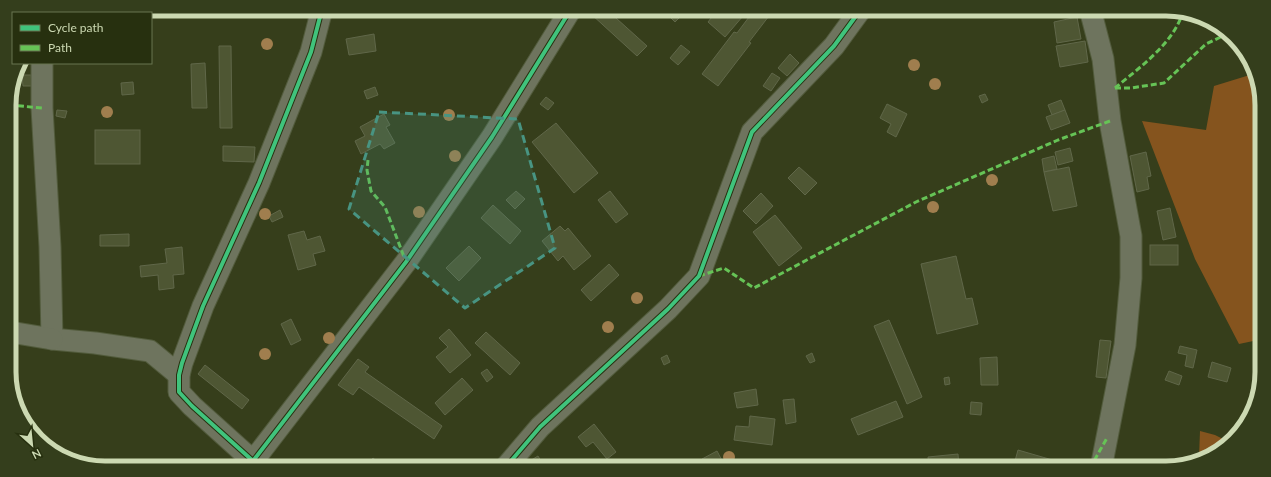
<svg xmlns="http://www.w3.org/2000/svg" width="1271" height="477" font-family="Lato,sans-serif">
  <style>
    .green { fill: #85541e }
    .building { fill: #4e5633; stroke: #606749 }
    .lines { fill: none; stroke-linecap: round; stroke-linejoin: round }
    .minor-casing { stroke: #525b3c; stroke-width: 23 }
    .minor { stroke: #6e745e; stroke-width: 21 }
    .quiet { stroke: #66c356; stroke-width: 3; stroke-dasharray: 6 3; stroke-linecap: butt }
    .cycleway-casing { stroke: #27300f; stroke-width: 6 }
    .cycleway { stroke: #40c37c; stroke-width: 4 }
    .tree { fill: #a07e4e }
    .marked { fill: #489482; fill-opacity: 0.2; stroke: #489482; stroke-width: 3; stroke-dasharray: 8 5; stroke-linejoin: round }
    .rim { fill: none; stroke: #ccd9b2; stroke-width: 5 }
  </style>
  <rect width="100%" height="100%" fill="#363e1b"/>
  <g class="green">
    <polygon points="1253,74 1261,92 1258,340 1239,344 1195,259 1142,121 1206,130 1214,86"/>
    <polygon points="1200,431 1215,435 1229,442 1224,448 1199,458"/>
  </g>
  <g class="building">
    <polygon points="596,9 606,9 647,46 637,56 591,14"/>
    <polygon points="656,9 669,9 663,15"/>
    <polygon points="672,9 688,9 675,22 667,14"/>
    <polygon points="728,9 749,9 725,37 708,22 715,13 720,18"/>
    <polygon points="755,9 769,9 772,12 749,42 751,43 718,86 702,74 734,32 737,33"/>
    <polygon points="1077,17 1081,39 1057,43 1054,22"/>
    <polygon points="374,34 376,51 349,55 346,39"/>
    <polygon points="1235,39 1238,42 1241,48 1235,49 1233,40"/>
    <polygon points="1085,41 1088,62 1060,67 1056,46"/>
    <polygon points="681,45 690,52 678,65 670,58"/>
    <polygon points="219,46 231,46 232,128 220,128"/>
    <polygon points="790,54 799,63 787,76 778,68"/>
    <polygon points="205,63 207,108 192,108 191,64"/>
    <polygon points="772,73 780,78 771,91 763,86"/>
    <polygon points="22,75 31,75 32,86 23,86"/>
    <polygon points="133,82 134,94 122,95 121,83"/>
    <polygon points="375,87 378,95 367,99 364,91"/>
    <polygon points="985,94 988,100 982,103 979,96"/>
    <polygon points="546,97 554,103 548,110 540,104"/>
    <polygon points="1061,100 1065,110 1052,115 1048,105"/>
    <polygon points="887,104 907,114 896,137 887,132 891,124 880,118"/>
    <polygon points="57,110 67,111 65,118 56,116"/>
    <polygon points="1065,110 1070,123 1051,130 1046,117"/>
    <polygon points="384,114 390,125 386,127 395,143 384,149 380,144 361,154 355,141 365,136 360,127"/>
    <polygon points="556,123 598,173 574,193 532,142"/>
    <rect x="95" y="130" width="45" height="34"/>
    <polygon points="223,146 255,147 254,162 223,161"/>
    <polygon points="1070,148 1073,161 1058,165 1055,152"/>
    <polygon points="1146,152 1151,176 1147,177 1149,189 1137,192 1130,156"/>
    <polygon points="1054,156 1057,169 1044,172 1042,159"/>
    <polygon points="799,167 817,183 805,195 788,178"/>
    <polygon points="1069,167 1077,206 1053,211 1044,172"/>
    <polygon points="516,191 525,199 515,209 506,200"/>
    <polygon points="610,191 628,214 616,223 598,200"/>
    <polygon points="761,193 773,206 756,224 743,211"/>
    <polygon points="493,205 521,231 510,244 481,218"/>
    <polygon points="1170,208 1176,237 1163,240 1157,211"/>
    <polygon points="280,210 283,217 272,222 269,216"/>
    <polygon points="775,215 802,248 779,266 753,232"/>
    <polygon points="560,226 565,231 568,228 591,256 574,270 563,256 558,261 542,241"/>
    <polygon points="304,231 307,240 320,236 325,251 313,254 316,265 298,270 288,235"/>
    <polygon points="129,234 129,246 100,246 100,235"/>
    <rect x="1150" y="245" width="28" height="20"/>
    <polygon points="469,246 481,258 459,281 446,268"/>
    <polygon points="182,247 184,274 173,275 174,288 159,290 158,275 141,277 140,266 167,263 165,249"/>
    <polygon points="956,256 966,299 972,298 978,324 937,334 921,264"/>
    <polygon points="609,264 619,275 591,301 581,290"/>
    <polygon points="291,319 301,340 291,345 281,324"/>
    <polygon points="889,320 922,397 907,404 874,326"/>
    <polygon points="449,329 471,355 450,373 436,357 448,347 439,338"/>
    <polygon points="486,332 520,363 510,375 475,343"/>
    <polygon points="1100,340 1111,341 1106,378 1096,377"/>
    <polygon points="1180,346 1197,350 1193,368 1185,366 1187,355 1178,353"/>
    <polygon points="812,353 815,361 810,363 806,356"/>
    <polygon points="667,355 670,362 664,365 661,358"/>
    <polygon points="997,357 998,385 981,385 980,358"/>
    <polygon points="358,359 369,367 365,372 442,426 434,439 359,387 353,395 338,385"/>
    <polygon points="1212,362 1231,368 1227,382 1208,377"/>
    <polygon points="205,365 249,400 242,409 198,374"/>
    <polygon points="487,369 493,377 487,382 481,373"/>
    <polygon points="1169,371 1182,376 1179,385 1165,380"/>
    <polygon points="949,377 950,384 945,385 944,378"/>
    <polygon points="462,378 473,390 445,415 435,403"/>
    <polygon points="756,389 758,405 737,408 734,393"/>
    <polygon points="794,399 796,422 786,424 783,400"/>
    <polygon points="896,401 903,417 858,435 851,419"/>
    <polygon points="971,402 982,403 981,415 970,414"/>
    <polygon points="750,416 775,419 772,445 734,440 736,426 749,427"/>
    <polygon points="594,424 616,452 607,459 593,442 586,447 578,437"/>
    <polygon points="29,427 37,428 36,437 33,435"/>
    <polygon points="1018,450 1056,461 1054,468 1029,468 1024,466 1024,468 1013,468"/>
    <polygon points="717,451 726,468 707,468 702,459"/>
    <polygon points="958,454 959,468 929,468 928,457"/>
    <polygon points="538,456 545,468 525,468 523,465"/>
    <polygon points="373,458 385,468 364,468"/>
    <polygon points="418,461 430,468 414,468"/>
  </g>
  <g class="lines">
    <defs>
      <g id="minor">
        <polyline points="322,9 311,52 259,183 203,306 182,363 179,375 179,392 192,406 253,461 406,262 492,137 571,9"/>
        <polyline points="1090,9 1103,59 1110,121 1131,236 1131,278 1125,345 1101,468"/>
        <polyline points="42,63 42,108 50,247 52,339 95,343 150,351 179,375"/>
        <polyline points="10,332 52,339"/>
        <polyline points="505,468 540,427 668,309 699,276 752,132 834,46 861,9"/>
      </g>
    </defs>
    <use href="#minor" class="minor-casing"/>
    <use href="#minor" class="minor"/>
    <g class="quiet">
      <polyline points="1115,88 1131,88 1164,83 1206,44 1227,34"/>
      <path d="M1115 88C1140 67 1173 44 1183 12"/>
      <polyline points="9,105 42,108"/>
      <polyline points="368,160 367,170 371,191 385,207 406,262"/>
      <polyline points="699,276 724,268 754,288 916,202 1058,140 1110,121"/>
      <polyline points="1090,468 1107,438"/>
    </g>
    <defs>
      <g id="cycleway">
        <polyline points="322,9 311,52 259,183 203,306 182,363 179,375 179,392 192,406 253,461 406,262 492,137 571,9"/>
        <polyline points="505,468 540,427 668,309 699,276 752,132 834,46 861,9"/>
      </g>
    </defs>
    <use href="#cycleway" class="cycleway-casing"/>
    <use href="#cycleway" class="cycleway"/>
  </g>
  <g class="tree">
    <circle cx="267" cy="44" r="6"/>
    <circle cx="914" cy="65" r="6"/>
    <circle cx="935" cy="84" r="6"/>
    <circle cx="107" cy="112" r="6"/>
    <circle cx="449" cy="115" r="6"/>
    <circle cx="455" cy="156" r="6"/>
    <circle cx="992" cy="180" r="6"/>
    <circle cx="933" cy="207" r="6"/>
    <circle cx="419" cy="212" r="6"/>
    <circle cx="265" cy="214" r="6"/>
    <circle cx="637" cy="298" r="6"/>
    <circle cx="608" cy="327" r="6"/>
    <circle cx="329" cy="338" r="6"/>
    <circle cx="265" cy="354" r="6"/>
    <circle cx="729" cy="457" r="6"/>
  </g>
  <path class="marked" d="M379 112 518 119 555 248 465 308 349 209Z"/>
  <path d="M0 0H1271V477H0ZM105 16H1166A89 89 0 0 1 1255 105V372A89 89 0 0 1 1166 461H105A89 89 0 0 1 16 372V105A89 89 0 0 1 105 16Z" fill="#343e1c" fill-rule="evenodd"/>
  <path class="rim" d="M105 16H1166A89 89 0 0 1 1255 105V372A89 89 0 0 1 1166 461H105A89 89 0 0 1 16 372V105A89 89 0 0 1 105 16Z"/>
  <rect x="12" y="12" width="140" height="52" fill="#27300f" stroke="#697450"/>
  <rect x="20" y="25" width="20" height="6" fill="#40c37c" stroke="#697450"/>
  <text x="48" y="32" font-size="12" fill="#ccd9b2">Cycle path</text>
  <rect x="20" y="45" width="20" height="6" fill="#66c356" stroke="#697450"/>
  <text x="48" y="52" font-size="12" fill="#ccd9b2">Path</text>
  <g transform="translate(32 445) rotate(153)" stroke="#27300f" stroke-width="3" paint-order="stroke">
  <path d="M0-3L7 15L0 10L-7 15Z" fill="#ccd9b2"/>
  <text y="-6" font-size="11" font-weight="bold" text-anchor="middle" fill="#ccd9b2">N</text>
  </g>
</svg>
